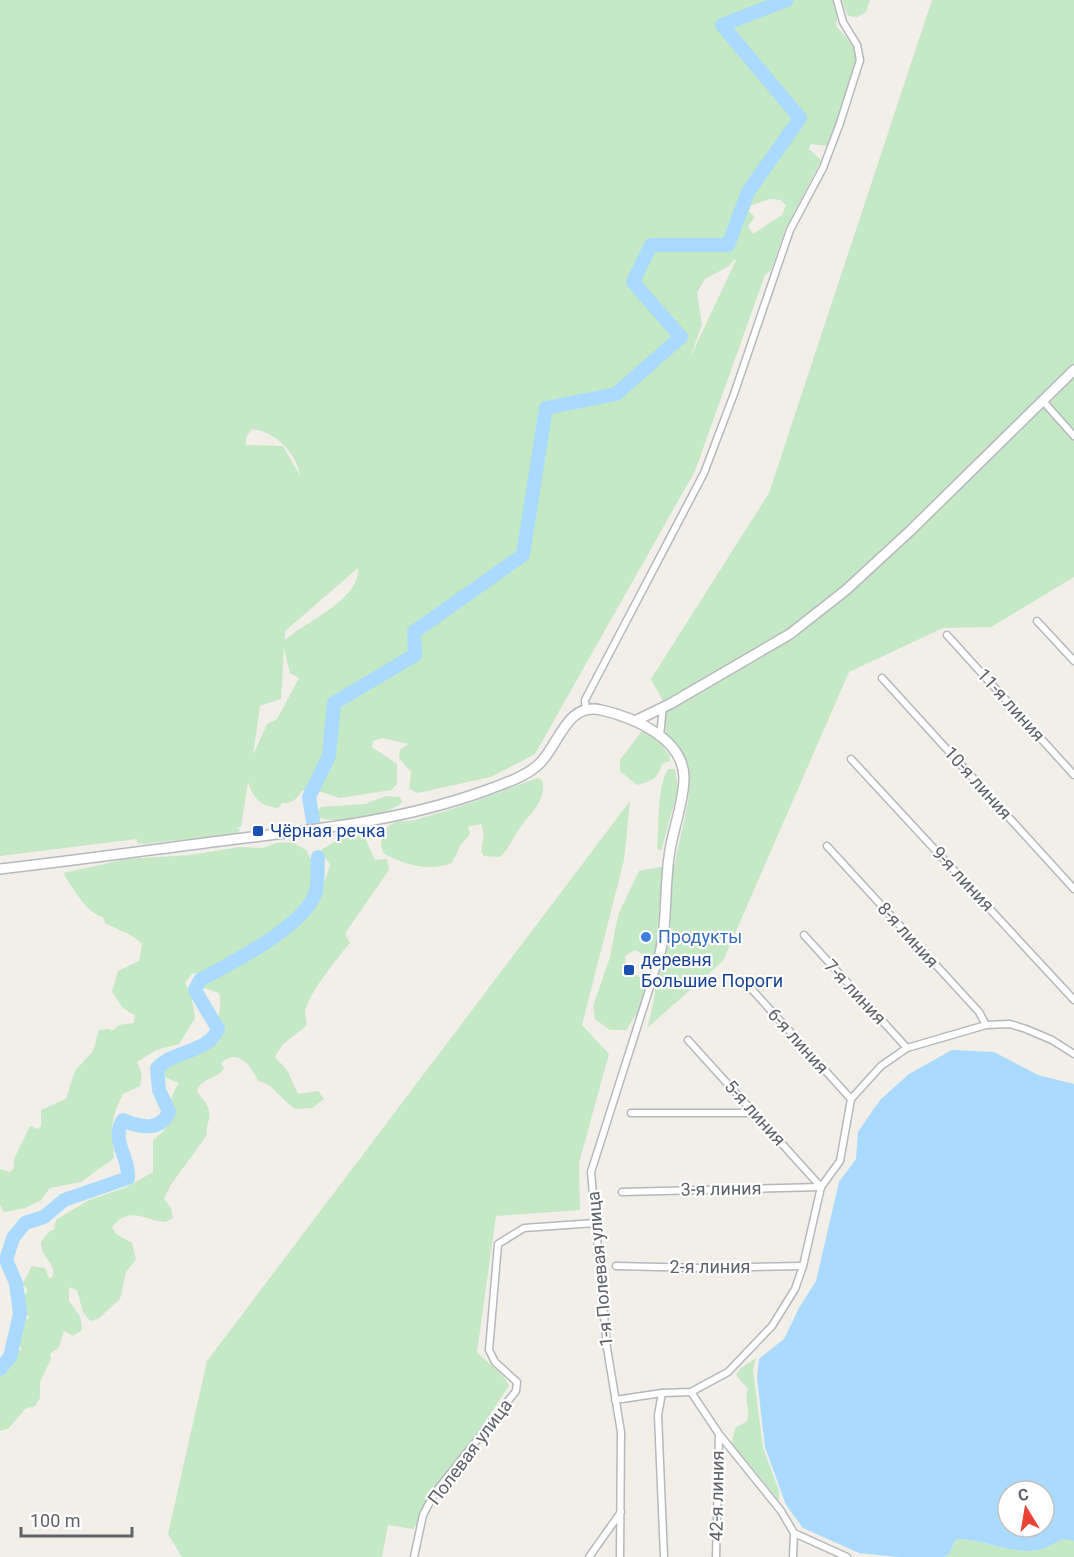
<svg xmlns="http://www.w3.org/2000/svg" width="1074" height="1557" font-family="Roboto,sans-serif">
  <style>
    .green { fill: #c5e8c5; fill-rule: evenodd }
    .water { fill: #aadaff; fill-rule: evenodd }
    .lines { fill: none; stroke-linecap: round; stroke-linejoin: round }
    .river { stroke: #aadaff; stroke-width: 14 }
    .street-casing { stroke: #b5b8bc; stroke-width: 9 }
    .secondary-casing { stroke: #b6babf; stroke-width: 12 }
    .street { stroke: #fff; stroke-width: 6 }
    .secondary { stroke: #fff; stroke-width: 9 }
    .transit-dot { fill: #1a4fb4; stroke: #fff; stroke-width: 2 }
    .shop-dot { fill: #3f7fe0; stroke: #fff; stroke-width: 2 }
    .labels { text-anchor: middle; stroke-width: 4.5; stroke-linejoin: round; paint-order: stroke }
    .street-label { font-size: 18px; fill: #5f6368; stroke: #fff }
    .transit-label { font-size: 18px; fill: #164399; stroke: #fff; text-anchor: start }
    .shop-label { font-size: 18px; fill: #366cbe; stroke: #fff; text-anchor: start }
  </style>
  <rect width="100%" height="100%" fill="#f1efe8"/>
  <g class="green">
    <path d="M0 0H833L837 19 836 26 850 41 857 56 853 79 828 146 810 144 809 149 821 160 819 165 785 230 771 270 765 275 695 471 535 754 491 777 418 793 409 789 411 772 399 758 400 750 408 744 382 738 373 741 372 747 397 764V784L391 790 340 798 312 789 302 791C297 799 292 804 282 803L278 808C260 806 253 798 248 782L241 827 236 828 240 830 238 833C230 835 193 841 187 839L144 844 137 843V839L0 856ZM770 199 781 200 786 205 782 215 753 234 748 226 755 217 748 211 752 205ZM735 259 736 260 690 358 702 324 697 293 705 279 729 266ZM252 429C275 431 297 453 300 476L283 446 246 445V437ZM358 568C360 600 306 621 285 640V631ZM284 648 290 673 299 678 277 719 267 724 253 755 260 706 281 699Z"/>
    <polygon points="842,0 870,0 866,12 857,17 848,16"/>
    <path d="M932 0H1074V577L991 627 943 628 849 672 723 961 647 1028C654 1007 655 986 660 964L635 950 625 956 626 969 644 980C649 998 635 1016 626 1030H610L595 1019 593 1006 610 957 618 915 639 871 675 864C682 816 708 769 666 733L665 717 668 710 651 679 769 493Z"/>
    <path d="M642 731 659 742 670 756V761L662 764C658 779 651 781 637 785L620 771V760Z"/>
    <path d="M668 769H675L678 789 661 851 657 848C659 826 657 786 668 769Z"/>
    <path d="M537 778 541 779C550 797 528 816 519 829 512 839 509 849 500 857L484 856 481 851 484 835 481 824 468 827 470 834 460 846 452 863C428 872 405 865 383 853 381 843 379 834 388 827 398 818 406 823 418 819 459 808 498 793 537 778Z"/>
    <path d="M386 796 400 797 402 802C391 815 329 827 315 815L321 807 365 804Z"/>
    <path d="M630 801 624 860 582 1025 609 1054 579 1163 580 1210 496 1216 477 1352C487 1364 503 1371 509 1386L413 1529 388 1525 382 1557H182L168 1534 207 1361Z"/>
    <path d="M358 835 364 836 375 860 387 859 389 870 348 929 345 934 350 943C340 954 307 996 305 1012 305 1017 307 1021 306 1026L282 1045 275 1057 287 1070 298 1094 318 1091 324 1099 312 1108 296 1109C283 1102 273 1083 258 1081 252 1067 237 1047 221 1063L224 1068C219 1079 203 1077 197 1090 200 1098 207 1101 209 1111 211 1120 205 1126 207 1135L170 1186 164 1199 171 1208 173 1218 165 1222C144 1220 130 1205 112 1227L116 1234 132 1243 136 1259 126 1272 120 1299 98 1319 90 1321 83 1312 77 1290 69 1287V1301L80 1316 82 1330 73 1336 64 1331 59 1347 50 1354 51 1359 40 1382V1398L35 1406 25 1409 9 1428 0 1431V1375L8 1366 10 1356 22 1349 17 1342 23 1335 15 1323 30 1318C25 1312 19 1305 21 1294L27 1293V1288L22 1285 32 1266 45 1268 49 1278H52C58 1263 40 1258 41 1242L50 1231 54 1230 56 1220 87 1201 127 1187 153 1172V1140L163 1132 174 1112C169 1099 172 1095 179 1083L166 1078 163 1071 165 1066 193 1054 219 1037C213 1019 224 1009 219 993L201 987 216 977 208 971 192 974 185 983 191 993 195 1018 179 1044 156 1050 137 1062 142 1074 140 1086 123 1094C108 1123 113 1130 114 1158L81 1182 50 1188 41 1200 25 1208 4 1212 0 1205V1169L10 1172 14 1168V1159L30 1126 38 1129 41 1126V1110L66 1099 75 1071 93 1051 99 1030 109 1029 112 1031 119 1025 134 1023 135 1016 123 1008 112 992 118 971 139 961 142 945C137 935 115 929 105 923L103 917C87 914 72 887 63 873L127 859 190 855 239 847 263 848 276 843 292 842 306 850 318 874 319 881 306 905 318 903 330 865 321 850 339 839Z"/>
    <path d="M756 1358 753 1370 763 1448 779 1491V1501L732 1443 735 1428 747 1421C751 1409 743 1401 748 1389L736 1375 740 1369Z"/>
    <path d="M956 1539C983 1538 1015 1557 1042 1549 1049 1547 1056 1542 1063 1539L1074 1541V1557H944L949 1554Z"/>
  </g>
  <path class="water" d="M952 1050 994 1052 1038 1075 1074 1084V1541L1063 1539C1056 1542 1049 1547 1042 1549 1015 1557 983 1538 956 1539L949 1554 944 1557H898L859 1553 803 1528 786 1505 765 1447 757 1378 759 1359 784 1339 799 1308 816 1281 839 1182 856 1159 858 1132 880 1100 909 1074ZM1008 1491H1044V1527H1008Z"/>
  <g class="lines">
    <g class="river">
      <polyline points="314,826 309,797 329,756 334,703 415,655 414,632 523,555 546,408 616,394 681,337 633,282 651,245 728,245 748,192 800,118 722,25 787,0"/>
      <path d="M0 1369 10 1357 20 1314 16 1283 6 1260 13 1238 25 1223 44 1217 64 1200 128 1178C130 1157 110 1141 123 1120 141 1128 160 1131 169 1112L159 1090 157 1068C174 1050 208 1053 218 1029L195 990 200 980C231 963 302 928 315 894 319 884 317 868 318 857"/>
    </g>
    <defs>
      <g id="street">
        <polyline points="1043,401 1074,436"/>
        <polyline points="1037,621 1074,661"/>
        <polyline points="947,635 1074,775"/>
        <polyline points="882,678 1074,889"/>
        <polyline points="586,710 585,700 704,473 734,394 790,230 823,168 840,123 860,60 857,45 843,22 837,0"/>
        <polyline points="660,736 663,707"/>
        <polyline points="851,759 1074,1000"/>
        <polyline points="827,846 979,1012 986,1025"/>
        <polyline points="804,935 907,1048"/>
        <polyline points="746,983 851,1099"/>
        <polyline points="688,1040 821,1187"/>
        <polyline points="631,1113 754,1113"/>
        <polyline points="622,1192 821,1187"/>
        <polyline points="616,1266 702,1268 803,1266"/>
        <polyline points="691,1392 719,1434 781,1511 794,1533 847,1557"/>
        <polyline points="662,1393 658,1415 664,1557"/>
        <polyline points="615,1400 662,1393 691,1392 728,1372 772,1326 795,1289 803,1266 821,1187 840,1161 851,1099 881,1066 907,1048 986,1025 1010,1024 1026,1029 1052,1040 1074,1054"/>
        <polyline points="414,1557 423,1515 434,1494 516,1391 517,1382 495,1362 489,1350 498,1244 524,1228 595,1223"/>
        <polyline points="589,1557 621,1512"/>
        <polyline points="620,1557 621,1432 607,1348 591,1172 657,965"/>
        <polyline points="716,1557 719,1435"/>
        <polyline points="793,1557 794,1533"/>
      </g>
      <g id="secondary">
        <polyline points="635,721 670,704 790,634 846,590 910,531 1074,370"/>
        <path d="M0 869C79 860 157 849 236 839 321 829 405 820 487 790 505 783 523 778 538 765 558 748 566 701 601 710 633 717 683 738 684 777 684 804 672 830 669 857 664 893 668 929 657 965"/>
      </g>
    </defs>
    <use href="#street" class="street-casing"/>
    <use href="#secondary" class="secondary-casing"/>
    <use href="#street" class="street"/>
    <use href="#secondary" class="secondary"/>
  </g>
  <g class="transit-dot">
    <rect x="252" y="825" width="12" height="12" rx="3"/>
    <rect x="623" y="964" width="12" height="12" rx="3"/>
  </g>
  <circle class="shop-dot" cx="646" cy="937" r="6"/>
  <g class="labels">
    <g class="street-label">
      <text transform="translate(1011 705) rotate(48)" y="6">11-я линия</text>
      <text transform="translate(978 783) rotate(48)" y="6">10-я линия</text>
      <text transform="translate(963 879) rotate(47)" y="6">9-я линия</text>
      <text transform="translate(908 935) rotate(48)" y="6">8-я линия</text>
      <text transform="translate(855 992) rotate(47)" y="6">7-я линия</text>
      <text transform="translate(798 1041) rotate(48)" y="6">6-я линия</text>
      <text transform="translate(755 1113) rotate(48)" y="6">5-я линия</text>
      <text transform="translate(721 1189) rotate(-1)" y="6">3-я линия</text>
      <text x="710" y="1273">2-я линия</text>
      <text transform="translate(600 1269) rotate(-95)" y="6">1-я Полевая улица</text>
      <text transform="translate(470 1452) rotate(-53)" y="6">Полевая улица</text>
      <text transform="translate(717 1496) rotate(-89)" y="6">42-я линия</text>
    </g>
    <g class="transit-label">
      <text x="270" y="837">Чёрная речка</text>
      <text x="641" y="966">деревня<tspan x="641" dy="21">Большие Пороги</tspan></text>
    </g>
    <g class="shop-label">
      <text x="658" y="943">Продукты</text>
    </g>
  </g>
  <g transform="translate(1026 1509) rotate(349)"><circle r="28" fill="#ffffff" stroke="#bfc1c3" stroke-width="1.5"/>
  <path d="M0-4.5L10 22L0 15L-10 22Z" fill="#ea4335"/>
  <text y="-9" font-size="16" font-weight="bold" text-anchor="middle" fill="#5f6368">С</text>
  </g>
  <path d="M21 1527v9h111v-9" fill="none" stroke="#5f6368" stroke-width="3"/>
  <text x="30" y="1527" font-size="18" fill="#5f6368" stroke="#ffffff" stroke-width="4.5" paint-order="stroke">100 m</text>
</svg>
